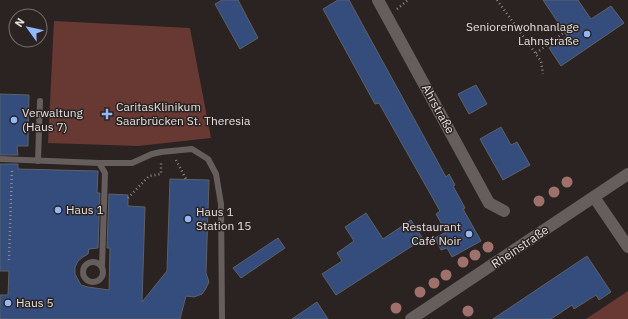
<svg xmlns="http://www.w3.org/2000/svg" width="628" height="319" font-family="'IBM Plex Sans',sans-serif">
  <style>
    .green { fill: #683932 }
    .building { fill: #344d7d; stroke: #5e6167 }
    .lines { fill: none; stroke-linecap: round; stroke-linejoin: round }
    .path { stroke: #8d8887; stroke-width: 2.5; stroke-dasharray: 1 3; stroke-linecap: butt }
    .service { stroke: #655e5c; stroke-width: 6 }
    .minor { stroke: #655e5c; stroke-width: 12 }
    .tertiary { stroke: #655e5c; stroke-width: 12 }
    .tree { fill: #9f716a }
    .poi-dot { fill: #93b7fd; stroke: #2a2322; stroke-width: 1.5 }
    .labels { text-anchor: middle; stroke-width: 3; stroke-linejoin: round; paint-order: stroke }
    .poi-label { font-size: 12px; fill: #e4e0df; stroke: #2a2322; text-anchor: start }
    .street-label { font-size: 12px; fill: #e4e0df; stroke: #2a2322 }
  </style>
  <rect width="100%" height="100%" fill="#2a2322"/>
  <g class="green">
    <polygon points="54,21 190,28 211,138 138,146 48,143"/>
    <polygon points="628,291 628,319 586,319"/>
  </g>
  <g class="building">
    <polygon points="222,0 238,0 258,38 240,49 215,4"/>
    <polygon points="338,0 349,0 446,177 449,174 455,185 453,186 465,208 463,209 481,241 452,257 447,248 441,250 435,238 446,232 436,214 440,211 379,103 375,104 323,9"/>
    <polygon points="543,0 578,0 591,19 611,6 624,23 561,66 549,48 567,36"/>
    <polygon points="476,85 487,104 469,114 458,94"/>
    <polygon points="0,94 29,95 28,146 17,146 18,155 0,155"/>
    <polygon points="501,127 511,145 517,142 530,165 503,180 480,139"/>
    <polygon points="0,164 18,164 18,169 98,171 97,193 100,193 98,248 89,249 88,254 83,257 78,261 75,267 75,274 81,285 88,287 109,290 110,248 107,248 109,194 128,195 128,206 145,207 142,302 167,271 170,179 209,180 206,273 209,282 205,290 202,294 194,297 186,296 180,319 0,319 0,295 8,295 9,271 0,271"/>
    <polygon points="366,213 383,239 411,220 423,239 336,295 322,274 342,261 337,253 354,241 345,227"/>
    <polygon points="278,238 285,248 241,278 233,268"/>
    <polygon points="587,256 611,292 599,300 596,295 574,309 572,305 551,319 493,319"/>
    <polygon points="317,302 328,319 292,319"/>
  </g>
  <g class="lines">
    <g class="path">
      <polyline points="497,0 541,61 543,74"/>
      <polyline points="397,9 408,0"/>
      <polyline points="536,53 565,32"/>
      <polyline points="176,160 186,179"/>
      <polyline points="128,198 149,176 161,174 161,161"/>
      <polyline points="9,260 12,169"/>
    </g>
    <g class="service">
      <polyline points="0,159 99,163 105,173 102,267"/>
      <polyline points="38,161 40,101"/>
      <polyline points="99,163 132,163 152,154 161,152 192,149 208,159 216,174 221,204 222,319"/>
      <circle cx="93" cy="272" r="10"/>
    </g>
    <g class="minor">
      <polyline points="378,0 489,203 504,211"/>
      <polyline points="594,197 628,247"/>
    </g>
    <polyline class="tertiary" points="411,319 628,174"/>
  </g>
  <g class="tree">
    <circle cx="567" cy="182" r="5.5"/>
    <circle cx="554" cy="192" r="5.5"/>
    <circle cx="539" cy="201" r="5.5"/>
    <circle cx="488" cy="247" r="5.5"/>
    <circle cx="475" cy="255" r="5.5"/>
    <circle cx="463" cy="262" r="5.5"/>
    <circle cx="446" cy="275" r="5.5"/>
    <circle cx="434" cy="283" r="5.5"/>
    <circle cx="420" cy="292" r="5.5"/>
    <circle cx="396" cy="308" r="5.5"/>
    <circle cx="468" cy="311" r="5.5"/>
  </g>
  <g class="poi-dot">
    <circle cx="587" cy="34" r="4"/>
    <path d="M105 108h4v4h4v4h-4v4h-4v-4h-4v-4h4z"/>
    <circle cx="14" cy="120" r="4"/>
    <circle cx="58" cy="210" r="4"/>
    <circle cx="188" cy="219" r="4"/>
    <circle cx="469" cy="234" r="4"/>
    <circle cx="8" cy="303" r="4"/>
  </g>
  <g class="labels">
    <g class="poi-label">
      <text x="579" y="31" text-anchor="end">Seniorenwohnanlage<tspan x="579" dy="14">Lahnstraße</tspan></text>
      <text x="116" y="111">CaritasKlinikum<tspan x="116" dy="14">Saarbrücken St. Theresia</tspan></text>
      <text x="22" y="117">Verwaltung<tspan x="22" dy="14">(Haus 7)</tspan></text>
      <text x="66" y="214">Haus 1</text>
      <text x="196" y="216">Haus 1<tspan x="196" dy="14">Station 15</tspan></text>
      <text x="461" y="231" text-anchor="end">Restaurant<tspan x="461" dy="14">Café Noir</tspan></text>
      <text x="16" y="307">Haus 5</text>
    </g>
    <g class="street-label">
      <text transform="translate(438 109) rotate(61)" y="4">Ahrstraße</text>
      <text transform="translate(520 247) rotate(-34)" y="4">Rheinstraße</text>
    </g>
  </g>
  <g transform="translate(28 28) rotate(303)"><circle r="19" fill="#2a2322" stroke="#746f6e"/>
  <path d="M0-3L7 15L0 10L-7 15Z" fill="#93b7fd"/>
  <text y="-6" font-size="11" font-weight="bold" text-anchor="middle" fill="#e4e0df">N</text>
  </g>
</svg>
